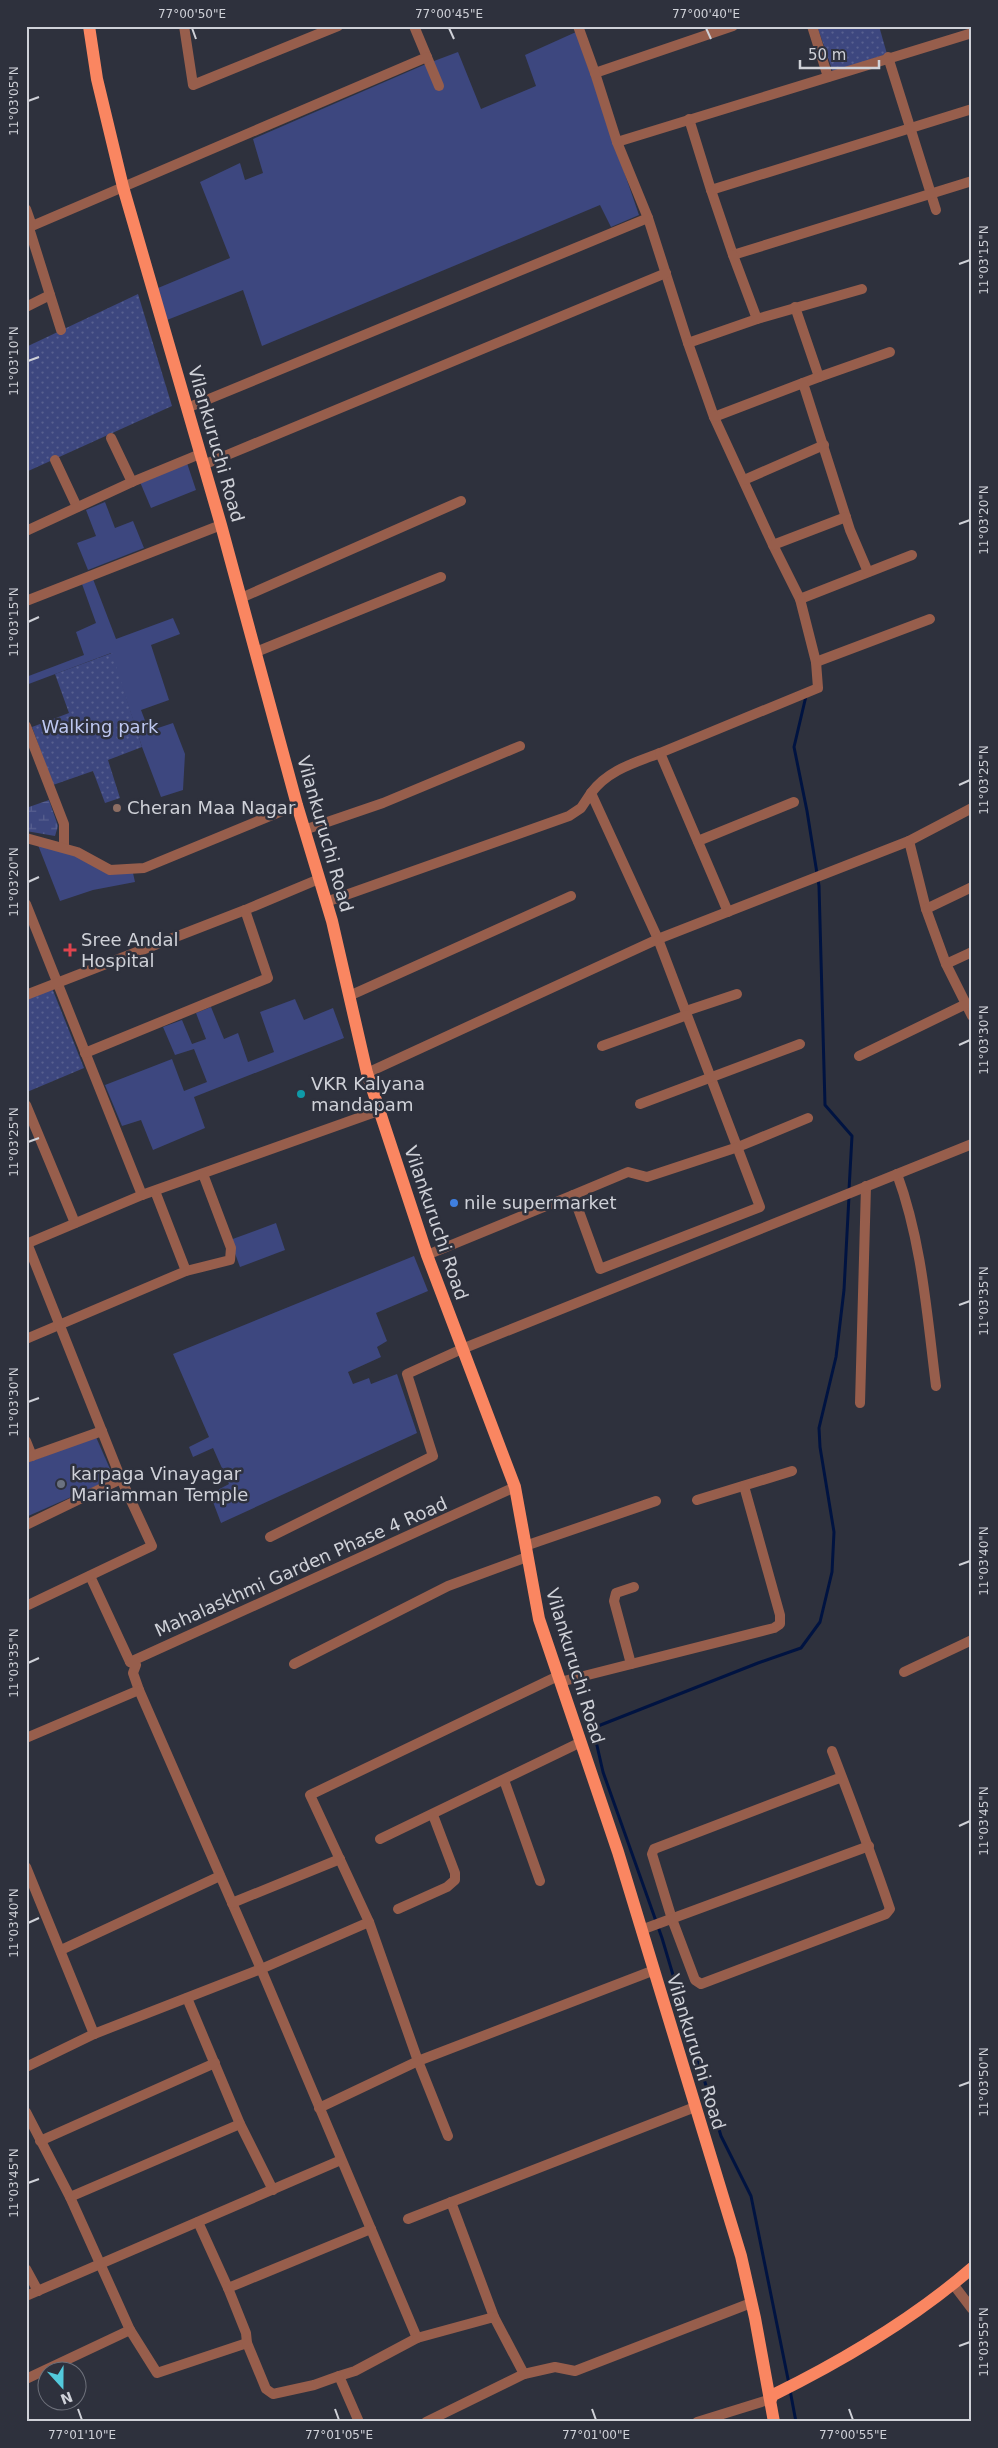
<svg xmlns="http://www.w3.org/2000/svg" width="998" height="2448" font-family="'DejaVu Sans',sans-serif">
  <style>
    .green { fill: #3d477f }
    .wetland { fill: url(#wetland-marsh) }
    .park { fill: url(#park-dots) }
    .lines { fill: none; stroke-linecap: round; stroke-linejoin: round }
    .stream { stroke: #001341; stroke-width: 3 }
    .minor { stroke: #975e4c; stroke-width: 10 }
    .major { stroke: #fa8661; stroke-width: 12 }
    .ticks { fill: none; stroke: #cfd1d8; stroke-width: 2 }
    .education-dot { fill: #8d6e63; stroke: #2e313d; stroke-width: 2 }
    .health-dot { fill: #e0444e; stroke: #2e313d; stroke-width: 2 }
    .culture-dot { fill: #0f9aa8; stroke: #2e313d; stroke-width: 2 }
    .shop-dot { fill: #3f7fe0; stroke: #2e313d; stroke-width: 2 }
    .worship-dot { fill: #6b7280; stroke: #2e313d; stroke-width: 2 }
    .labels { text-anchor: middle; stroke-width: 5; stroke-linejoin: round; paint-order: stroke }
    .street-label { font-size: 18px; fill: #cfd1d8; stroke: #2e313d }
    .park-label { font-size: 18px; fill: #bec8f1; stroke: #2e313d }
    .poi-label { font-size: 18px; fill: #cfd1d8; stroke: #2e313d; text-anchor: start }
    .neatline { fill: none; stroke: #cfd1d8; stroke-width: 2 }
    .ticks-label { font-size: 12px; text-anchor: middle; fill: #cfd1d8 }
  </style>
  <defs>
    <pattern id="wetland-marsh" width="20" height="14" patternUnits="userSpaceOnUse" patternTransform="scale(1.25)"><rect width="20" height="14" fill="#3d477f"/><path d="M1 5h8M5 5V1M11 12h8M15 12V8" fill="none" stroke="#586090"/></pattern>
    <pattern id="park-dots" width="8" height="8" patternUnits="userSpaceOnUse" patternTransform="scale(1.25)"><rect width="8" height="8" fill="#3d477f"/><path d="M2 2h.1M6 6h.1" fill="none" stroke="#586090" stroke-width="1.8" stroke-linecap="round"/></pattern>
  </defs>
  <rect width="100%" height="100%" fill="#2e313d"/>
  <g class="green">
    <polygon points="576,32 639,215 611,227 600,205 262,346 243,290 167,320 158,288 230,258 200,182 240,163 245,180 263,173 253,139 426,64 458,52 481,109 536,86 525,55"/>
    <polygon points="187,463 196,490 151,508 140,482"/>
    <polygon points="105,502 115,528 133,521 144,548 88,570 77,543 96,536 86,510"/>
    <polygon points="93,579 116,639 173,618 180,634 151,645 169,700 141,710 149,731 173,723 185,754 183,790 161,797 142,747 111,653 26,685 26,677 84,655 76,632 96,623 82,584"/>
    <polygon points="38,845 133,873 135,882 93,890 60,901"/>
    <polygon points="295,999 304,1020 333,1008 344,1038 194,1097 205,1128 153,1150 141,1120 122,1126 105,1085 172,1059 184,1091 207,1082 194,1049 175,1055 163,1027 182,1020 192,1044 206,1039 196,1013 211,1007 224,1039 238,1033 248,1062 274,1052 260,1012"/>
    <polygon points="276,1223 285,1250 240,1267 230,1240"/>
    <polygon points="414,1256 428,1291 376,1313 387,1341 377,1347 381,1357 348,1372 353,1384 369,1378 371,1384 397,1374 417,1433 221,1523 210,1494 229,1484 213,1448 193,1457 189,1447 209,1437 173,1354"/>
    <polygon points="96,1437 114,1478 26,1517 26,1463"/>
  </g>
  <polygon class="wetland" points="49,800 58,826 55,836 26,831 26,808"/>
  <g class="park">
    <polygon points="817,26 879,26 887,54 833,72"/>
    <polygon points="138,294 172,406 26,472 26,347"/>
    <polygon points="112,653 142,747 108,760 120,798 105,803 93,771 53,785 32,727 69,713 55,674"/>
    <polygon points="52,988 84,1068 27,1092 26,999"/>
  </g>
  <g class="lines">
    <g class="stream">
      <polyline points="806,696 794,747 807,811 819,886 825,1105 852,1136 849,1190"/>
      <polyline points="789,2384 751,2196 721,2136 662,1938 603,1772 593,1728 758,1663 801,1648 820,1622 832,1572 834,1532 820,1447 819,1428 836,1357 844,1290 849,1196"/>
      <polyline points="790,2390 796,2422"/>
    </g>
    <g class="minor">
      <polyline points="184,26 193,85 338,26"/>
      <polyline points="414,26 439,86"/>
      <polyline points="578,26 595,73 733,26"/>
      <polyline points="812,26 828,77"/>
      <polyline points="888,57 936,210"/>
      <polyline points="689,119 711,190 972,109"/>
      <polyline points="617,142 972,33"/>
      <polyline points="711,190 733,255 972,181"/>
      <polyline points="26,209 32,226 427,57"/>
      <polyline points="648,218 688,343 757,319"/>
      <polyline points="29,228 61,330"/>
      <polyline points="733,255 757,319 862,289"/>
      <polyline points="26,307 50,295"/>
      <polyline points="795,307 819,377 803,383"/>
      <polyline points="688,343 714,417 773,545 800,599 912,555"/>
      <polyline points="819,377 890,352"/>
      <polyline points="187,408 648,218 617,142 595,73"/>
      <polyline points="714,417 803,383 850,530 868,572"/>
      <polyline points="111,438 132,482"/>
      <polyline points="55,460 77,507"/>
      <polyline points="203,465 666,273"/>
      <polyline points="744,480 824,445"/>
      <polyline points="26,531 132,482 200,454"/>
      <polyline points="773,545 846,517"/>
      <polyline points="241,598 461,501"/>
      <polyline points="26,601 221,525"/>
      <polyline points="256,652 441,577"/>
      <polyline points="816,662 930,619"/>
      <polyline points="26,726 64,824 64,848"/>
      <path d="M591 793C608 770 634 763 660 753"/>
      <polyline points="972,808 909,841 926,909 946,964 972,1016"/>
      <polyline points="304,830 383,803 520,746"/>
      <polyline points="26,838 77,852 110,870 144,868 297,805"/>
      <polyline points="698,841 794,802"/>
      <polyline points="326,902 569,816 581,808 591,793 658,939 760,1207 600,1269 573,1195 427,1255"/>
      <polyline points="26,904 142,1195"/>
      <polyline points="926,909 972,887"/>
      <polyline points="728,912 660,753 818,688 816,662 800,599"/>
      <polyline points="946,964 972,952"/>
      <polyline points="26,995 245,910 319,879"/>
      <polyline points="349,996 571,896"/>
      <polyline points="686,1011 737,994"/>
      <polyline points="602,1046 687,1015"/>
      <polyline points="85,1053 268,978 245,910"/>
      <polyline points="859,1056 966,1004"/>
      <polyline points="367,1073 658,939 909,841"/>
      <polyline points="640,1104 800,1044"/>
      <polyline points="26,1105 75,1223"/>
      <path d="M897 1174C922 1242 927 1315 936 1386"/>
      <polyline points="573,1195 628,1172 647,1177 738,1147 808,1118"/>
      <polyline points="26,1244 142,1195 378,1111"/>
      <polyline points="186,1271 230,1260 231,1248 203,1174"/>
      <polyline points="26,1339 186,1271 155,1191"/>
      <polyline points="860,1403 866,1186"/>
      <polyline points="26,1441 32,1456"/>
      <polyline points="26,1458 102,1431"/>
      <polyline points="697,1500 792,1471"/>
      <polyline points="26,1525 121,1479"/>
      <polyline points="270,1537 433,1456 407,1374 462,1349 972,1144"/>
      <polyline points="525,1546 656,1501"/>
      <polyline points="90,1576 130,1662"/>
      <polyline points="26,1606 152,1546 121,1479 27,1243"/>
      <polyline points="294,1664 448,1586 527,1557"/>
      <polyline points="631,1664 614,1601 616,1593 634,1587"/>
      <polyline points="904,1672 972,1640"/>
      <polyline points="560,1682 774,1628 780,1624 780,1615 744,1486"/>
      <polyline points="139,1690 133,1673 136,1665 130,1662 515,1487"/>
      <polyline points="26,1738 139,1690 261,1969 417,2338 355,2371 339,2376 359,2422"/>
      <path d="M832 1751C852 1803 872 1856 890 1909L886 1914 701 1984 695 1980 672 1919 652 1854 654 1849 842 1777"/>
      <polyline points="504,1780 540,1881"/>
      <polyline points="380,1839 579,1743"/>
      <polyline points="26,1867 94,2034"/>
      <polyline points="232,1903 340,1859"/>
      <polyline points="398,1909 447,1887 455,1880 455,1873 433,1815"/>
      <polyline points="369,1922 418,2061 448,2136"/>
      <polyline points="641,1930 869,1846"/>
      <polyline points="61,1950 220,1876"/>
      <polyline points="187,1998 240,2124 273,2190"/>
      <polyline points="26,2067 94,2034 261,1969 369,1922 310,1795 558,1676"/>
      <polyline points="319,2108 418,2061 652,1971"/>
      <polyline points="26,2112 70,2197 130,2330 157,2373 247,2343"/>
      <polyline points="40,2141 215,2063"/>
      <polyline points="70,2197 240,2124"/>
      <polyline points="451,2202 494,2317"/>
      <polyline points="408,2219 695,2107"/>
      <polyline points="198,2222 228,2288 246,2333 247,2343 266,2389 273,2394 314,2385 339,2376"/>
      <polyline points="26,2269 38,2291"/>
      <polyline points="953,2284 972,2309"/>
      <polyline points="228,2288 371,2229"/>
      <polyline points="26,2296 341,2160"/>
      <polyline points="417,2338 494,2317 524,2374"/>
      <polyline points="26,2379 130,2330"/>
      <polyline points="426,2422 524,2374 555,2367 575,2371 751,2303"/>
      <polyline points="697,2422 771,2399"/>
    </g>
    <g class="major">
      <polyline points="89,26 97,79 123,187 221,525 297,805 332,921 367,1073 427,1255 515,1487 539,1619 618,1852 741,2256 755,2318 774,2422"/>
      <path d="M771 2399 773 2395C844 2360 912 2320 972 2268"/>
    </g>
  </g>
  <path class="ticks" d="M192 28 196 39M449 28 454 39M706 28 711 39M28 101 39 97M959 264 970 260M28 361 39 357M959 524 970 520M28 622 39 617M959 785 970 780M28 882 39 877M959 1045 970 1040M28 1142 39 1138M959 1305 970 1301M28 1402 39 1398M959 1565 970 1561M28 1663 39 1658M959 1826 970 1821M28 1923 39 1918M959 2086 970 2082M28 2183 39 2179M959 2346 970 2342M78 2409 82 2420M335 2409 339 2420M592 2409 596 2420M849 2409 853 2420"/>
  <circle class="education-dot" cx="117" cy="808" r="5"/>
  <path class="health-dot" d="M67.5 942.5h5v5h5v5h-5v5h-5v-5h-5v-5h5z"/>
  <circle class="culture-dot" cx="301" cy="1094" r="5"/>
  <circle class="shop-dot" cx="454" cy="1203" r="5"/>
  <circle class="worship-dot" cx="61" cy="1484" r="5"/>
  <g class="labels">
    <g class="street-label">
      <text transform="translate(216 444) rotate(74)" y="6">Vilankuruchi Road</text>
      <text transform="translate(325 834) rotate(74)" y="6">Vilankuruchi Road</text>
      <text transform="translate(436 1223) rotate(71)" y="6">Vilankuruchi Road</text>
      <text transform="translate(301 1567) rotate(-24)" y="6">Mahalaskhmi Garden Phase 4 Road</text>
      <text transform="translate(575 1666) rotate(73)" y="6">Vilankuruchi Road</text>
      <text transform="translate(696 2052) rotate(73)" y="6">Vilankuruchi Road</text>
    </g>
    <g class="park-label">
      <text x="100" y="733">Walking park</text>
    </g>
    <g class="poi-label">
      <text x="127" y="814">Cheran Maa Nagar</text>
      <text x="81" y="946">Sree Andal<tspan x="81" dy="21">Hospital</tspan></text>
      <text x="311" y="1090">VKR Kalyana<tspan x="311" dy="21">mandapam</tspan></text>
      <text x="464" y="1209">nile supermarket</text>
      <text x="71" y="1480">karpaga Vinayagar<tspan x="71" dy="21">Mariamman Temple</tspan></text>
    </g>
  </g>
  <rect width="998" height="2448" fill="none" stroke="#2e313d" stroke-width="55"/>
  <g transform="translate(62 2386) rotate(159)"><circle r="24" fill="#2e313d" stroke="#6e717b"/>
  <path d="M0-4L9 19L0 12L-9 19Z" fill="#53cadc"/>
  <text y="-8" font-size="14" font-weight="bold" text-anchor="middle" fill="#cfd1d8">N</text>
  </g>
  <path d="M800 60v8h79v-8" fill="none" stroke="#cfd1d8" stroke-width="2.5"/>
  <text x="808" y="60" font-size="15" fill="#cfd1d8" stroke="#2e313d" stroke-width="4" paint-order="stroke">50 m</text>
  <rect x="28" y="28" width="942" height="2392" class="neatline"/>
  <g class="ticks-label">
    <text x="192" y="18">77°00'50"E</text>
    <text x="449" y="18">77°00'45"E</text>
    <text x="706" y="18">77°00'40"E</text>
    <text transform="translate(14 101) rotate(-90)" y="4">11°03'05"N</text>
    <text transform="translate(984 260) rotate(-90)" y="4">11°03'15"N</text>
    <text transform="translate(14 361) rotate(-90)" y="4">11°03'10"N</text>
    <text transform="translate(984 520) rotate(-90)" y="4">11°03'20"N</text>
    <text transform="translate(14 622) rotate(-90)" y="4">11°03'15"N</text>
    <text transform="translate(984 780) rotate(-90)" y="4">11°03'25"N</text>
    <text transform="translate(14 882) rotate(-90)" y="4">11°03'20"N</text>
    <text transform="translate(984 1040) rotate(-90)" y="4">11°03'30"N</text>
    <text transform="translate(14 1142) rotate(-90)" y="4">11°03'25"N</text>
    <text transform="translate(984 1301) rotate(-90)" y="4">11°03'35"N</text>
    <text transform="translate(14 1402) rotate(-90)" y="4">11°03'30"N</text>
    <text transform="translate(984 1561) rotate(-90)" y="4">11°03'40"N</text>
    <text transform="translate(14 1663) rotate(-90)" y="4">11°03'35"N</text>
    <text transform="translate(984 1821) rotate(-90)" y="4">11°03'45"N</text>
    <text transform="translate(14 1923) rotate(-90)" y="4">11°03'40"N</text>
    <text transform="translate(984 2082) rotate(-90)" y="4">11°03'50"N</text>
    <text transform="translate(14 2183) rotate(-90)" y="4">11°03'45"N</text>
    <text transform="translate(984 2342) rotate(-90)" y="4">11°03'55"N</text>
    <text x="82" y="2439">77°01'10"E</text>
    <text x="339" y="2439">77°01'05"E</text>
    <text x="596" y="2439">77°01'00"E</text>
    <text x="853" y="2439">77°00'55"E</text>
  </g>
</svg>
